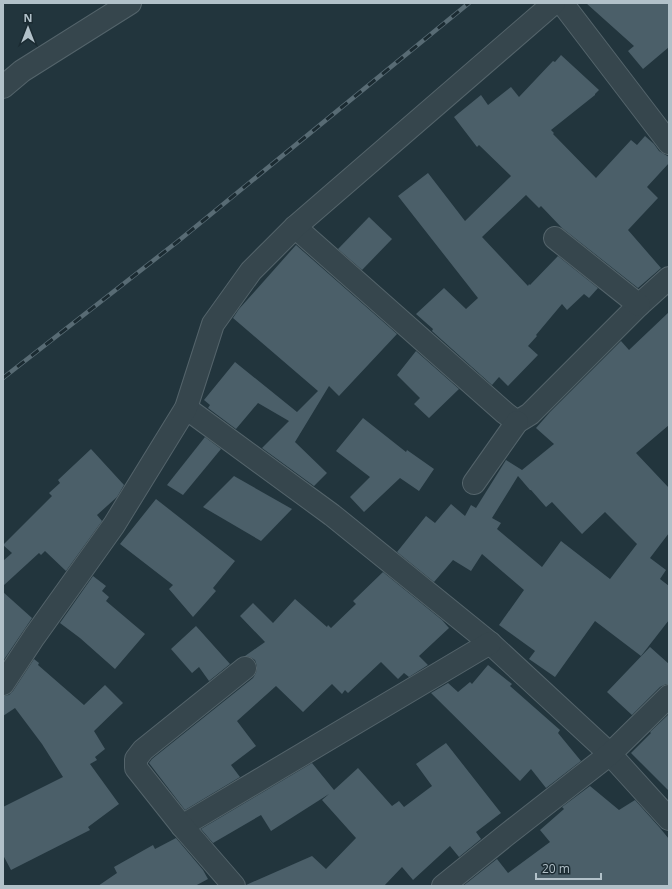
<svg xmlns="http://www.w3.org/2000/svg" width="672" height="889" font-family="'Open Sans',sans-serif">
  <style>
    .building { fill: #4b5f69; fill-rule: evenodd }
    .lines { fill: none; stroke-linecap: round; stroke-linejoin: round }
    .minor-casing { stroke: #54646b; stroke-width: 24 }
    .minor { stroke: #36464d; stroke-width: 22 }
    .rail-casing { stroke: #586b74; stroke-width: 4.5 }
    .rail { stroke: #1b2b32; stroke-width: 3; stroke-dasharray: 9; stroke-linecap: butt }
  </style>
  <rect width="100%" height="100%" fill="#22353d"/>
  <g class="building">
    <polygon points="586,3 669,3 669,47 643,69 628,51 634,46"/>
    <polygon points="561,55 599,90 595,94 595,95 551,130 554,133 553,134 596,178 631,140 637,145 645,136 654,144 659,151 669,157 669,163 647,187 658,198 628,230 661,268 638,288 562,228 541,206 539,208 526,195 482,237 528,286 529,284 530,285 558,256 598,288 589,298 584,294 567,310 562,304 536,335 537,336 528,346 538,355 508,386 499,377 492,385 432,331 433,329 416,314 444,288 466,309 478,298 398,196 428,173 465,221 511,176 479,145 477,147 454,117 481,95 488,105 511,87 519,97 553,61 555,62"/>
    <polygon points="369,217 392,239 362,270 338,249"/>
    <polygon points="296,245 397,334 339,396 329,386 295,442 327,473 314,486 262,448 289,421 258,403 236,429 208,408 210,405 204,400 235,362 297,412 318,391 233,318 239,309"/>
    <path d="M669 312V425L636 453 669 488V533L650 558 666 570 660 579 669 586V620L641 656 595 621 555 677 529 659 535 651 499 625 524 590 482 554 471 571 453 560 434 582 397 552 426 516 435 523 451 504 465 516 471 505 476 508 506 460 522 470 554 444 536 428 550 412 621 341 629 350ZM518 476 530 490H531L546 507 552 502 582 534 605 512 637 544 610 579 561 541 542 567 497 529 501 523 492 518Z"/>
    <polygon points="416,351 459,389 429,418 414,404 420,398 397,375"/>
    <polygon points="363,418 406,452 407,450 434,469 419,491 400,478 364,512 350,497 370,477 336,451"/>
    <polygon points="205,437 221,449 183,495 167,485"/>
    <polygon points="91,449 124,485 117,497 97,515 102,521 66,571 45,551 41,555 39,553 3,586 3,561 12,553 3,545 52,496 49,493 60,483 58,480"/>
    <polygon points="234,476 292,509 261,541 203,507"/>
    <polygon points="156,499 235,561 213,588 216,591 193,617 169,589 173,585 120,544"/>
    <polygon points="383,572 442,620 449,628 419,656 428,665 409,677 404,673 398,679 381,662 348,693 345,690 342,694 332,684 303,712 276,686 237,721 256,746 231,765 240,777 185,810 149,763 152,759 253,678 256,673 257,666 255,660 250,657 245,656 265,642 240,616 253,603 273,623 295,599 327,627 328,625 331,628 356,604 353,601"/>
    <polygon points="93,576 106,586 102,591 109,597 106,601 145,634 115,669 80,638 60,623"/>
    <polygon points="3,592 32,618 3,661"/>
    <polygon points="196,626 230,664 209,681 199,667 192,673 171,649"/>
    <polygon points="650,647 669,664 669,684 666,684 660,687 632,715 607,692"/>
    <polygon points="34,659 39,663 38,665 84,705 105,685 123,703 94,731 105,749 95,757 97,760 90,764 119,804 88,827 90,830 11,870 3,855 3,807 63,777 42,744 15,708 3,716 3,696 9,695 13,691"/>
    <polygon points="488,665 512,684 510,686 560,730 558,733 581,761 546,788 531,769 520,781 431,693 448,683 458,692 470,682 472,684"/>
    <polygon points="669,714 669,791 631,753 651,733 650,732"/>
    <polygon points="446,743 501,813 476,832 481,839 459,857 450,846 413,880 402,867 384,886 246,886 246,885 312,856 326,869 356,838 322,800 329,794 271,831 261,815 213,843 201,829 312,763 334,790 358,768 392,806 399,801 404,807 432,786 416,764"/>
    <polygon points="590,786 619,810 635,800 660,828 669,839 669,886 463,886 497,859 508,873 550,842 540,830 564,809 562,807"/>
    <polygon points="176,838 203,870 208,879 195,886 98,886 117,873 114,867 153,845 155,849"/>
  </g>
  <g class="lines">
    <defs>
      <g id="minor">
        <polyline points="562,3 669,143"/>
        <polyline points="3,87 22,71 130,3"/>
        <polyline points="295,227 505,413 517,422 530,414 639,305 669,278"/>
        <polyline points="555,238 639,305"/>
        <polyline points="186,408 332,515 490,643 610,754 669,819"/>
        <polyline points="474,483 517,422"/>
        <polyline points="3,684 34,637 114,525 186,408 213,324 251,271 295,227 554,3"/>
        <polyline points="182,826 490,643"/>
        <polyline points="234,886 182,826 136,768 136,759 143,750 245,668"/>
        <polyline points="443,886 505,836 610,754 669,696"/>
      </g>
    </defs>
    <use href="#minor" class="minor-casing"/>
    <use href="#minor" class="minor"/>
    <defs>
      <polyline id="rail" points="3,378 177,242 469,3"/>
    </defs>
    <use href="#rail" class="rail-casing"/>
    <use href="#rail" class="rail"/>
  </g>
  <rect width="672" height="889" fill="none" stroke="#b2c1c9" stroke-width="8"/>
  <g transform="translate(28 28)" stroke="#1b2b32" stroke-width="3" paint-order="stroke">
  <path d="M0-3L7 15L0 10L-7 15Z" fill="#b2c1c9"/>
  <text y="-6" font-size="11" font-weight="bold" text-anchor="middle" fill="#b2c1c9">N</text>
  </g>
  <path d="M536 873v6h65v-6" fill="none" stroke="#b2c1c9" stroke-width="2"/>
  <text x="542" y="873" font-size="12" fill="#b2c1c9" stroke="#1b2b32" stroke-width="3" paint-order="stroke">20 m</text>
</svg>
